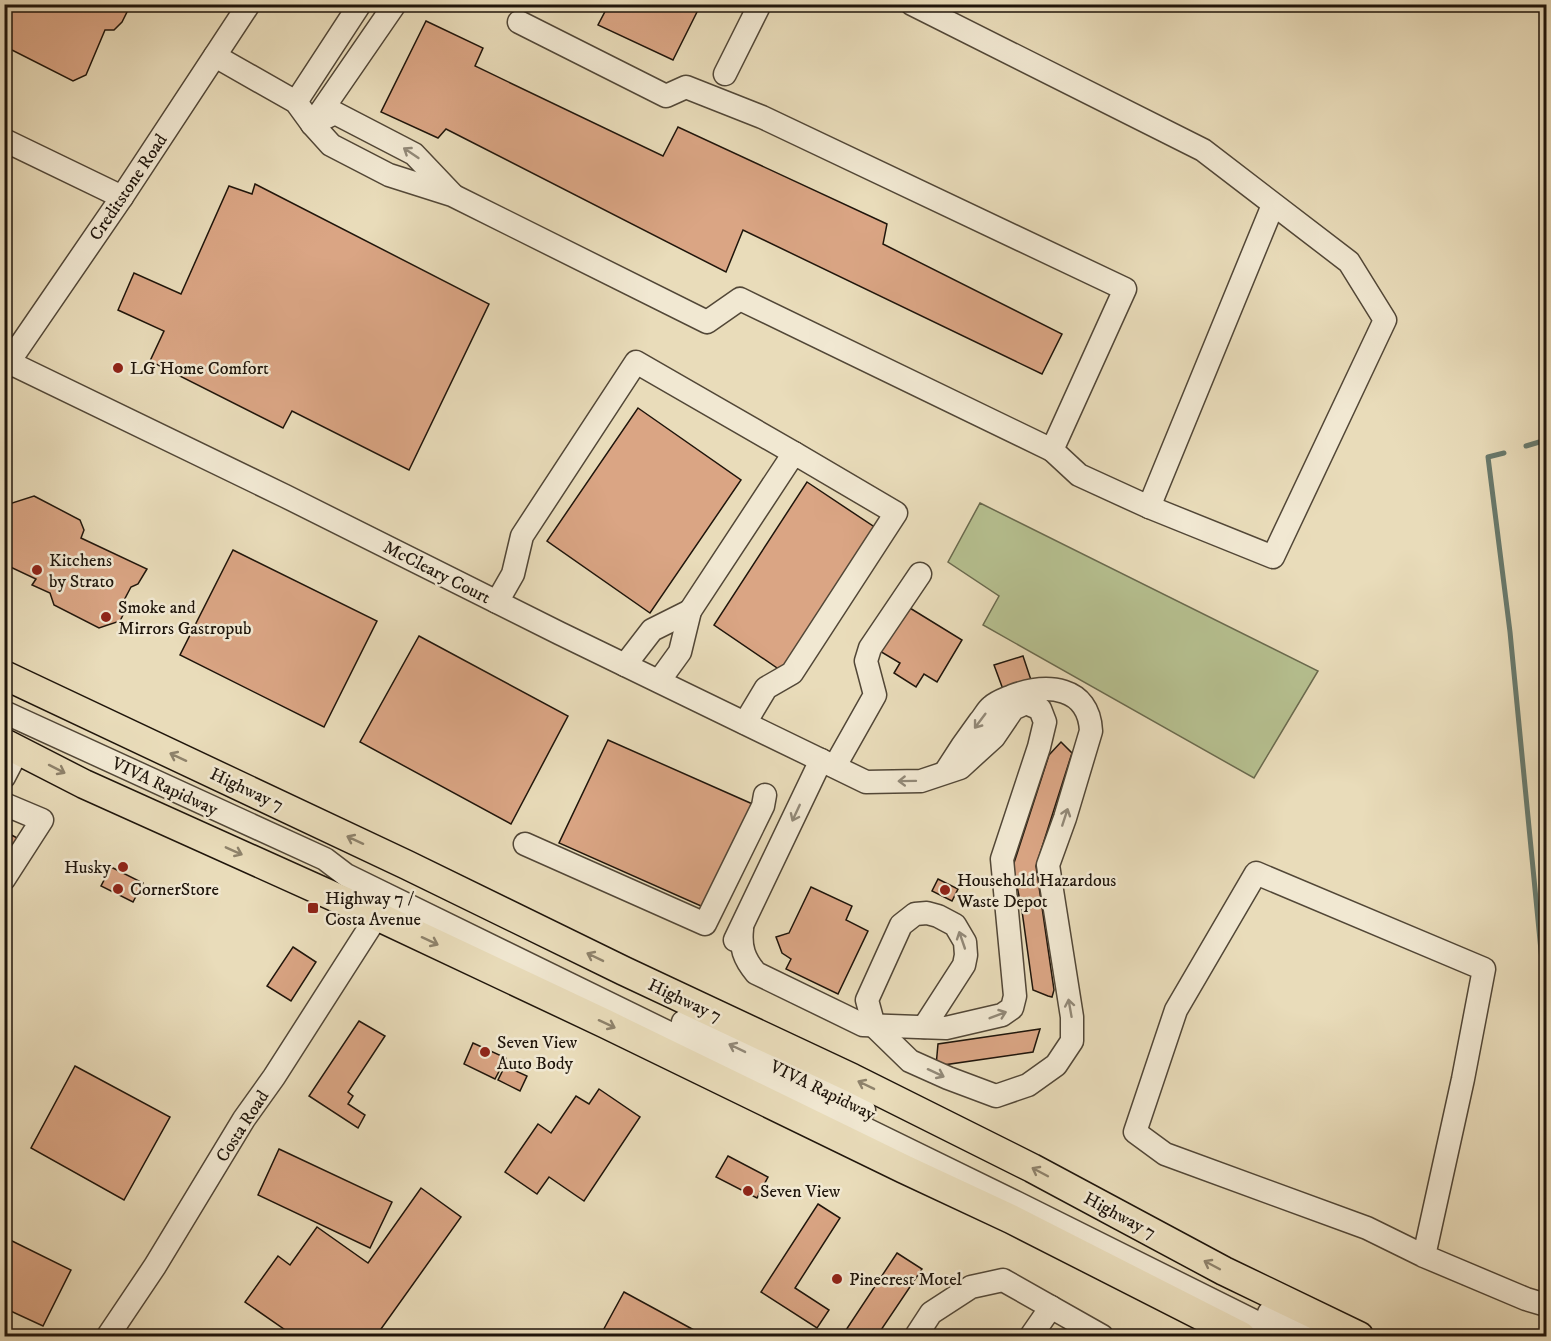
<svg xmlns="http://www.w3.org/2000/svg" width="1551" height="1341" font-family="'IM FELL DW Pica',serif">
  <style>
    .green { fill: #b6c090; stroke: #6a6a4e; stroke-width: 1.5 }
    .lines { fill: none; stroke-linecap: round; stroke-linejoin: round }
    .stream { stroke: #68796c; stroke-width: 5 }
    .building { fill: #daa584; stroke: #1f150b; stroke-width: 1.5 }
    .minor-casing { stroke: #524737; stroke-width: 25 }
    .major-casing { stroke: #1f150b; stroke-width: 31 }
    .minor { stroke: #f1e8d2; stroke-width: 22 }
    .major { stroke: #e9dcba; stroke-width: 28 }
    .oneway { stroke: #928978 }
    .oneway2 { stroke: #8e826b }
    .poi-dot { fill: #8f2418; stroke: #f1e8d2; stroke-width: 2 }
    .labels { text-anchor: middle; stroke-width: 5; stroke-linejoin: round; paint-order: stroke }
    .street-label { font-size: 18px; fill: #1f150b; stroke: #f1e8d2 }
    .poi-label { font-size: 18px; fill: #1f150b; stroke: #f1e8d2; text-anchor: start }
  </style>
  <rect width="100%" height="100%" fill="#e9dcba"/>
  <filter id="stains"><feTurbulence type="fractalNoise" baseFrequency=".00333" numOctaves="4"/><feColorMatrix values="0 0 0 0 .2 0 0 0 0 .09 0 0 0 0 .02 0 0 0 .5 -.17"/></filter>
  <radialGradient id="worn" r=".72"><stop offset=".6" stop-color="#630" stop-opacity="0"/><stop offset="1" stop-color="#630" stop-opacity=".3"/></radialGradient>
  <polygon class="green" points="980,503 1318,671 1254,778 983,625 999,596 948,562"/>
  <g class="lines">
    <g class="stream">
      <polyline points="1526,446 1546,440"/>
      <polyline points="1504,453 1488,457 1510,632 1546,1002"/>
    </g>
  </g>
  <g class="building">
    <polygon points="4,4 131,4 122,22 114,30 105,30 86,75 73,81 4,46"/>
    <polygon points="609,4 701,4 673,60 598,25"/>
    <polygon points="426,21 483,48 475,66 663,156 678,127 887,224 883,244 1062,334 1042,374 743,230 726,272 446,129 438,138 381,112"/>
    <polygon points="255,184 489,304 409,470 292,411 283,428 150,361 164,331 118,310 134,273 181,294 229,186 252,194"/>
    <polygon points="638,408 741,480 650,613 547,541"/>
    <polygon points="807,482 876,528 783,672 714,625"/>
    <polygon points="34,496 80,520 84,530 81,538 147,569 138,584 131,587 121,606 124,613 120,621 99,628 54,605 50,593 32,585 36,579 4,564 4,518 12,503"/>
    <polygon points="233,550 377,621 324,727 180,655"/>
    <polygon points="905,605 962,640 937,682 924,674 916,687 894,673 900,663 878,650"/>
    <polygon points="419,636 568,716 511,824 360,742"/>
    <polygon points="1023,656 1032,683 1004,692 994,665"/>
    <polygon points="608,740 757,806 710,910 559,843"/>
    <polygon points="1061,742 1072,753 1036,866 1054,990 1052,997 1048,996 1033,990 1022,911 1013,866 1049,755"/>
    <polygon points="4,831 21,840 4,869"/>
    <polygon points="111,867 143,883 133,902 101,886"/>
    <polygon points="938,879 958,889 952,901 932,891"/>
    <polygon points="811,887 852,906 846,920 868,931 838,994 786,969 791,959 782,953 776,937 789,933"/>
    <polygon points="293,947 316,962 291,1001 267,986"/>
    <polygon points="359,1021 385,1036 348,1092 353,1096 348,1104 365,1115 358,1128 309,1096"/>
    <polygon points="1040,1029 1033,1052 936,1066 938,1044"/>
    <polygon points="473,1043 506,1058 495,1079 464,1064"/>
    <polygon points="75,1066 170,1117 124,1200 31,1148"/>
    <polygon points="505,1066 527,1076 520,1091 498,1080"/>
    <polygon points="599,1089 640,1117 584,1201 549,1177 537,1194 505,1172 538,1124 551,1133 576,1096 589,1104"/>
    <polygon points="279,1149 392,1202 370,1248 258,1195"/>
    <polygon points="728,1156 768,1177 757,1198 716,1177"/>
    <polygon points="421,1188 461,1217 376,1336 294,1336 245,1302 278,1256 290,1265 317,1227 368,1263"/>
    <polygon points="818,1204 840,1218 795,1288 829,1310 817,1328 761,1292"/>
    <polygon points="4,1237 71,1270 43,1326 4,1308"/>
    <polygon points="897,1253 922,1269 877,1336 842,1336"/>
    <polygon points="624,1292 705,1336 600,1336"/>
  </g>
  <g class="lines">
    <defs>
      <g id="minor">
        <polyline points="912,4 1203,150 1349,262 1385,320 1273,557 1149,507 1079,475 1052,450"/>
        <polyline points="215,56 296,102 312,124 331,145 389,175 452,195 707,322 740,299 1052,450 1125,289 762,117 686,87 666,96 519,22"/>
        <polyline points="725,74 760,4"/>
        <polyline points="296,102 360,4"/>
        <polyline points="313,123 395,4"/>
        <polyline points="312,124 335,113 414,154 452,194"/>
        <polyline points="4,140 122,197"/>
        <path d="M4 360 285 496 559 633 866 782 921 781 960 768 994 737 1013 709 1026 703 1040 709 1045 722 1039 747 1002 859 1015 996 1012 1008 1002 1015 946 1028 863 1025 756 973C744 959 740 947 742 929"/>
        <polyline points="4,369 122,197 249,4"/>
        <polyline points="1149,507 1273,205"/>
        <polyline points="497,602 513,574 522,536 636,362 794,453"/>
        <polyline points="625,665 652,630 690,611"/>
        <polyline points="659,681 680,652 690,611 794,453 896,513 792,673 766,688 745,723"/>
        <polyline points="4,712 325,859 346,875 1017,1203 1284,1336"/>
        <polyline points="835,766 875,695 866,661 870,648 920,574"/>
        <polyline points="4,777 18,750"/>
        <polyline points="4,804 42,820 4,879"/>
        <polyline points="525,844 705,924 763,806 765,795"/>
        <polyline points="735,940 821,760"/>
        <polyline points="683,1022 864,1110"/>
        <path d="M924 1027 964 965 966 955 965 942 955 925 938 916 927 913 915 914 901 925 867 1000 874 1026 910 1061 948 1078 996 1096 1028 1085 1056 1065 1072 1041V1017L1048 865 1065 818 1091 731C1089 686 1047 683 1012 696 1005 699 996 702 991 707 987 710 984 717 980 721 968 737 957 753 946 771"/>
        <polyline points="1424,1256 1463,1079 1484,969 1256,873 1176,1010 1135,1132 1165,1154 1367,1228 1424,1256 1526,1299 1546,1305"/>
        <polyline points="1269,1313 1316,1336"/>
        <polyline points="108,1336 155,1266 244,1119 274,1077 377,916"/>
        <polyline points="916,1336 931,1313 971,1287 1003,1280 1102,1336"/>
        <polyline points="1031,1336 1051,1307"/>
      </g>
      <g id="major">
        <polyline points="4,675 407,865 624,971 852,1078 1032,1168 1224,1271 1359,1336"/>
        <polyline points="4,743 84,784 377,916 606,1024 904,1169 1011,1219 1241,1336"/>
      </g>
    </defs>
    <use href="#minor" class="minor-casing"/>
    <use href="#major" class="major-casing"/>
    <use href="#minor" class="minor"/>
    <use href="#major" class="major"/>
  </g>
  <defs><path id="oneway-shaft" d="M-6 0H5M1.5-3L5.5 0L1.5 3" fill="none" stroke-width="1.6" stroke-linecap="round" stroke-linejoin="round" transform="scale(1.5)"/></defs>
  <g class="oneway">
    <use href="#oneway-shaft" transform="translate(411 153) rotate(-146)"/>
    <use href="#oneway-shaft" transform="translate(980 721) rotate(127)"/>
    <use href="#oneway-shaft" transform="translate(907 781) rotate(179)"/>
    <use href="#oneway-shaft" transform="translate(796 813) rotate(115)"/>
    <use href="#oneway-shaft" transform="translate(1065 817) rotate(-72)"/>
    <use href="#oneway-shaft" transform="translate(962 940) rotate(-109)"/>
    <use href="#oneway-shaft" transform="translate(1070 1008) rotate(-100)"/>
    <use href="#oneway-shaft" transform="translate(998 1015) rotate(-21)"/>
    <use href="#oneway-shaft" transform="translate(737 1048) rotate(-154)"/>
    <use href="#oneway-shaft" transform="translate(936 1073) rotate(25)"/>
  </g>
  <g class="oneway2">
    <use href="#oneway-shaft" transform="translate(178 757) rotate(-155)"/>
    <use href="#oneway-shaft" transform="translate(57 769) rotate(27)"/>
    <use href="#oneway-shaft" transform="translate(355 840) rotate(-155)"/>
    <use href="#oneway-shaft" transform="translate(234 851) rotate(24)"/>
    <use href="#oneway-shaft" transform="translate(430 941) rotate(25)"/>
    <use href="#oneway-shaft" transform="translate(595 957) rotate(-154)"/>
    <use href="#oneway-shaft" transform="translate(607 1024) rotate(25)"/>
    <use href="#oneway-shaft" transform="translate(866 1085) rotate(-154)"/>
    <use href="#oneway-shaft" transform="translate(1040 1172) rotate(-152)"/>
    <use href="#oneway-shaft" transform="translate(1212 1265) rotate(-152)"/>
  </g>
  <g class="poi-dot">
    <circle cx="118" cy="368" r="6"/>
    <circle cx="37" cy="570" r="6"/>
    <circle cx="106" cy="617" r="6"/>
    <circle cx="123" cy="867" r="6"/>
    <circle cx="118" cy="889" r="6"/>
    <circle cx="945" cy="890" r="6"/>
    <rect x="307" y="902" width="12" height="12" rx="3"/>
    <circle cx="485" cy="1052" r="6"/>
    <circle cx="748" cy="1191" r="6"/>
    <circle cx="837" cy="1279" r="6"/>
  </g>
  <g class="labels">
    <g class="street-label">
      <text transform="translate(128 187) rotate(-56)" y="6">Creditstone Road</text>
      <text transform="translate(437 572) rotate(27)" y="6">McCleary Court</text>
      <text transform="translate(165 786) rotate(25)" y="6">VIVA Rapidway</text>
      <text transform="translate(247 789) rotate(25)" y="6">Highway 7</text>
      <text transform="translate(685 1000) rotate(25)" y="6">Highway 7</text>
      <text transform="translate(823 1090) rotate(26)" y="6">VIVA Rapidway</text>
      <text transform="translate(242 1126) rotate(-57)" y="6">Costa Road</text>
      <text transform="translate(1120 1215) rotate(28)" y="6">Highway 7</text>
    </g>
    <g class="poi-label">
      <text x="130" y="374">LG Home Comfort</text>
      <text x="49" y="566">Kitchens<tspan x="49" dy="21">by Strato</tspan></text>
      <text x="118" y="613">Smoke and<tspan x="118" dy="21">Mirrors Gastropub</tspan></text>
      <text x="111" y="873" text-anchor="end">Husky</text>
      <text x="957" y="886">Household Hazardous<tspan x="957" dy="21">Waste Depot</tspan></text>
      <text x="130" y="895">CornerStore</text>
      <text x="325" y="904">Highway 7 /<tspan x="325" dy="21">Costa Avenue</tspan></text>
      <text x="497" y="1048">Seven View<tspan x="497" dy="21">Auto Body</tspan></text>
      <text x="760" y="1197">Seven View</text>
      <text x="849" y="1285">Pinecrest Motel</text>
    </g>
  </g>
  <rect width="1551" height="1341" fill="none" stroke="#e9dcba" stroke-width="24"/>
  <rect x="6" y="6" width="1539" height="1329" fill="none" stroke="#1f150b" stroke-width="3"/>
  <rect x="12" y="12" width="1527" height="1317" fill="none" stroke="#1f150b" stroke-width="1.5"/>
  <rect width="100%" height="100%" filter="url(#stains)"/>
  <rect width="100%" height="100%" fill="url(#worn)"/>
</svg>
